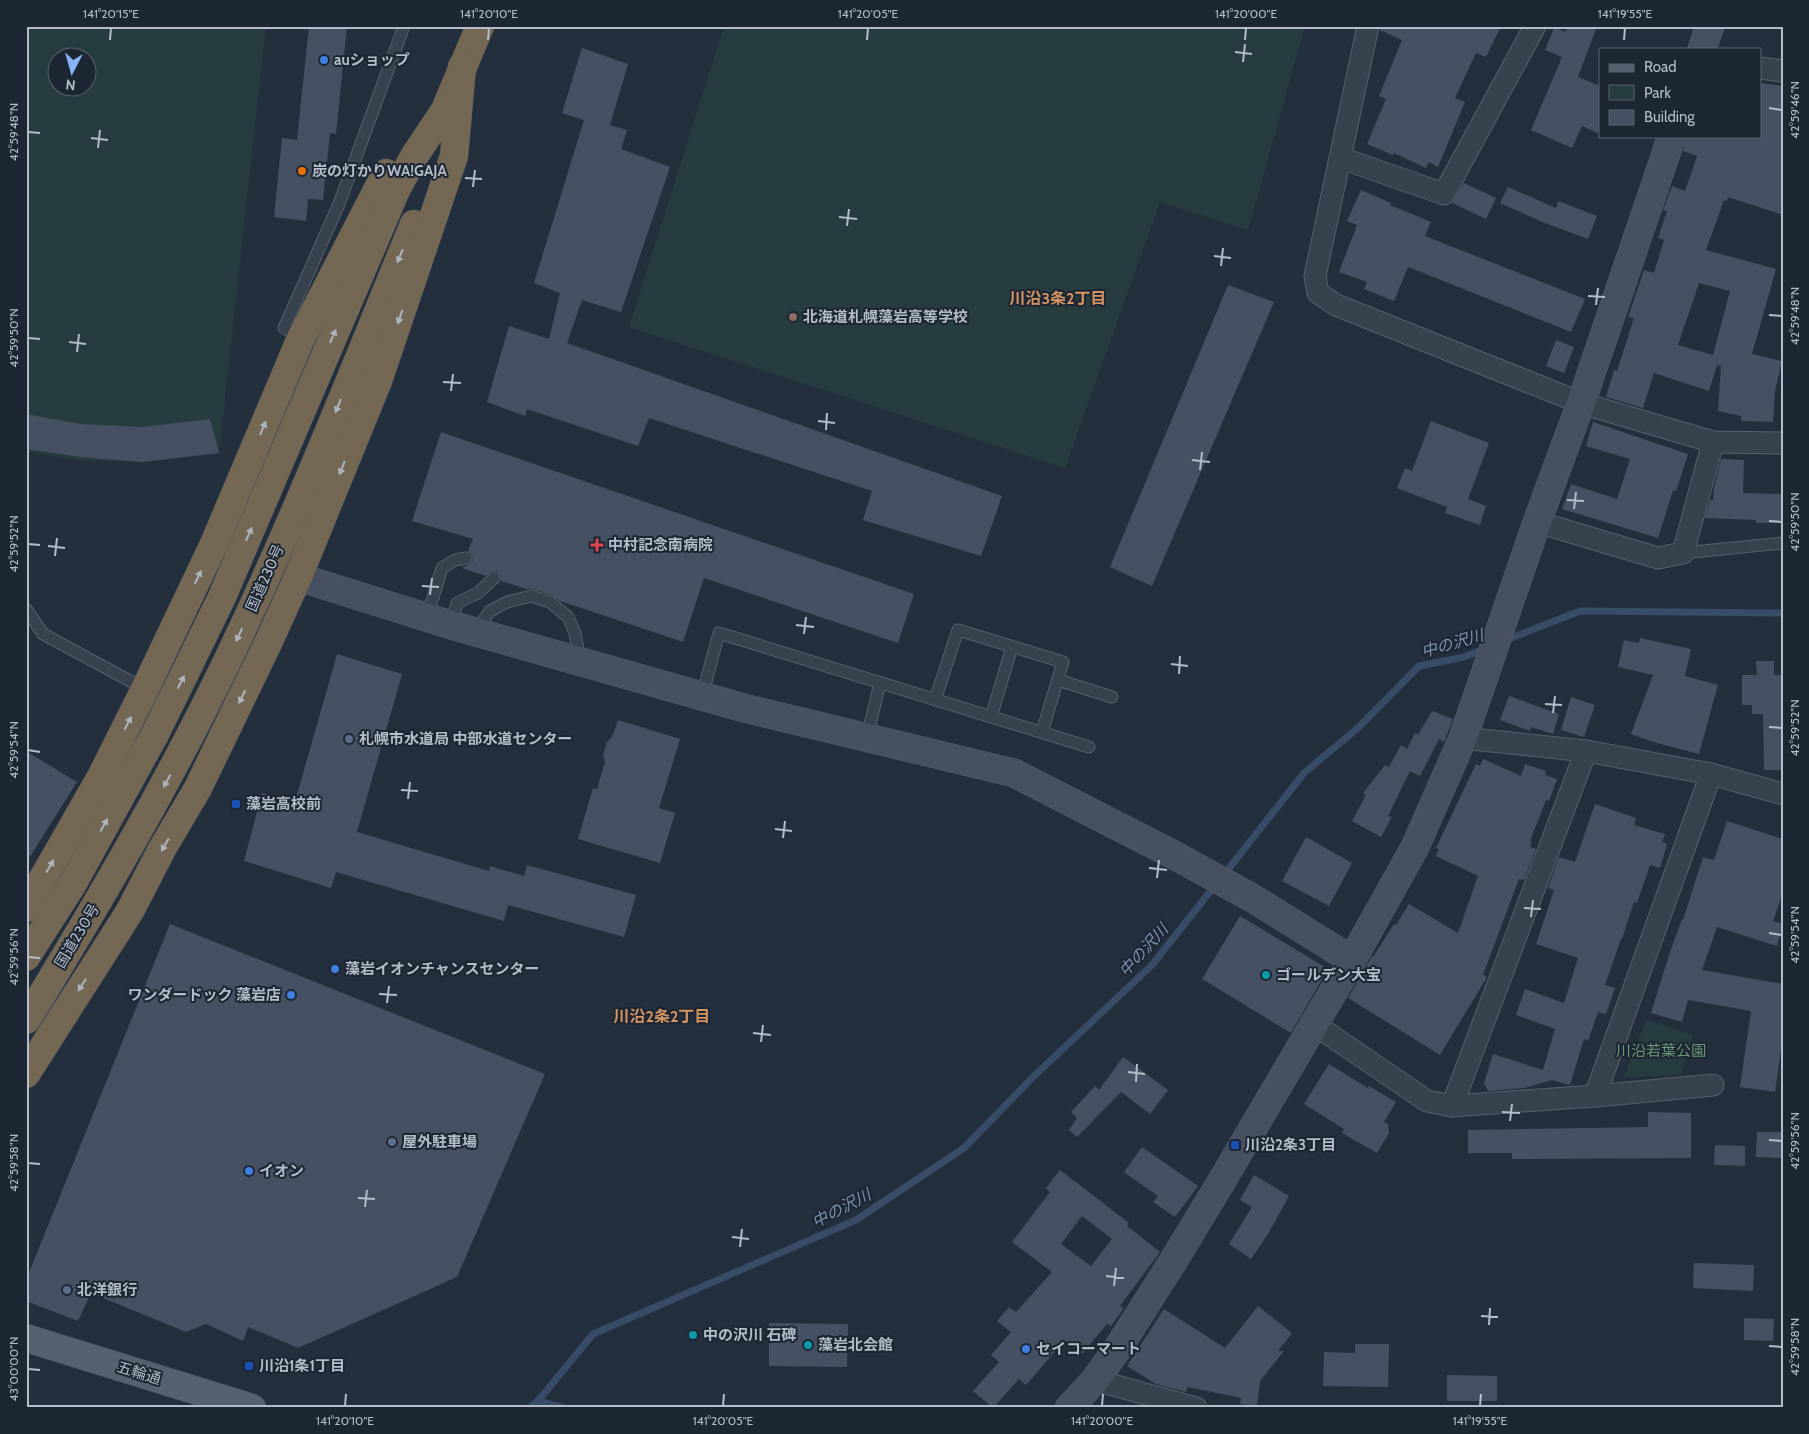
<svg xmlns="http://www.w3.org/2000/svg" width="1809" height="1434" font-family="Cabin,'Noto Sans JP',sans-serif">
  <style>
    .green { fill: #263c3f; fill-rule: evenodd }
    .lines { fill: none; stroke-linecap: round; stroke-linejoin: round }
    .stream { stroke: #394c67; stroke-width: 7 }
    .building { fill: #455162; fill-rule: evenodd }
    .lane-casing { stroke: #565f6c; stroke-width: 13 }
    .street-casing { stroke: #565f6c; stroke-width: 23 }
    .secondary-casing { stroke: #565f6c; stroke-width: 29 }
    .primary-casing { stroke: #414a57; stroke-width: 29 }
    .highway-casing { stroke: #434c59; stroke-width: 29 }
    .lane { stroke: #38414e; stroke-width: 11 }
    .street { stroke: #38414e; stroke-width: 21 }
    .secondary { stroke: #465061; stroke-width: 28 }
    .primary { stroke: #56606e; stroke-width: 28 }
    .highway { stroke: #746855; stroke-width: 28 }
    .oneway { fill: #aeb4bd }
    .ticks { fill: none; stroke: #b4bcc9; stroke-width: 2 }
    .shop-dot { fill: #3f7fe0; stroke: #1d2633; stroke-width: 2 }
    .food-dot { fill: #e8710a; stroke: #1d2633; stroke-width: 2 }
    .education-dot { fill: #8d6e63; stroke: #1d2633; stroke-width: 2 }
    .health-dot { fill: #e0444e; stroke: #1d2633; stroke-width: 2 }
    .service-dot { fill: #5c6f8a; stroke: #1d2633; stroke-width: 2 }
    .transit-dot { fill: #1a4fb4; stroke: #1d2633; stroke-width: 2 }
    .culture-dot { fill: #0f9aa8; stroke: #1d2633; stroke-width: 2 }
    .labels { text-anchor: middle; stroke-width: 4; stroke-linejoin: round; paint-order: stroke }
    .poi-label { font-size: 15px; font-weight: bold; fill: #b4bcc9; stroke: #1d2633; text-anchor: start }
    .street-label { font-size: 15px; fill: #b4bcc9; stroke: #1d2633 }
    .park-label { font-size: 15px; fill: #6b9a76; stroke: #1d2633 }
    .neighbourhood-label { font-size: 16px; font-weight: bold; fill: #d59563; stroke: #1d2633 }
    .water-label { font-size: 16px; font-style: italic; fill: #7c92b1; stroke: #1d2633 }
    .neatline { fill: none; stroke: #b4bcc9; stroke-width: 2 }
    .ticks-label { font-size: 12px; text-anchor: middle; fill: #b4bcc9 }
  </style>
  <rect width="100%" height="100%" fill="#242f3e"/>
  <g class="green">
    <path d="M26 26H266L219 453 146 462 82 460 26 452ZM58 58H88V88H58Z"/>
    <polygon points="724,26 1305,26 1248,230 1160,202 1065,468 629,327"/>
    <polygon points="1646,1020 1693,1035 1681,1075 1624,1077"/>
  </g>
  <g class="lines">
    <g class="stream">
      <polyline points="1504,641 1580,611 1783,613"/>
      <polyline points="1223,876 1304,773 1358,728 1419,666 1464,657 1487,648"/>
      <polyline points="538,1401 564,1408"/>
      <polyline points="529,1408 538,1401 593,1334 856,1220 964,1148 1032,1078 1152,965 1216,884"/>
    </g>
  </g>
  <g class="building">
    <polygon points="309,26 347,26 336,134 330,133 323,200 308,199 306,221 274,217 282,138 297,140"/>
    <polygon points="1380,26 1501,26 1486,57 1476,53 1455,98 1465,102 1438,167 1429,162 1426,168 1394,153 1393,155 1367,144 1386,99 1379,96 1402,40 1380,30"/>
    <polygon points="1567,26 1597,26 1578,77 1600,86 1600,134 1582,126 1572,148 1531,130 1562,57 1545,50 1554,28 1566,32"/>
    <polygon points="582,48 628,64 610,125 627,130 621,149 670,167 621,312 582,300 567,343 1002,496 981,556 863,520 872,491 649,418 638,446 527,409 525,416 487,402 509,326 549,339 560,293 534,283 584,120 562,113"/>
    <path d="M1760 83 1783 86V215L1728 197 1727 201 1724 200 1706 250 1776 269 1752 354 1782 361 1775 391 1773 422 1741 421V416L1718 411 1721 366 1717 365 1709 391 1654 373 1643 408 1606 397 1614 370 1617 371 1634 318 1628 317 1644 270 1654 273 1664 240 1658 238 1667 211 1663 210 1672 186 1685 191 1697 156 1683 151 1687 136H1760ZM1699 283 1730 291 1713 355 1678 345Z"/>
    <polygon points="1464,183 1496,198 1486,219 1452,203"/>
    <polygon points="1508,187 1556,208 1558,201 1597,216 1588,239 1545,223 1500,203"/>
    <polygon points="1361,190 1391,203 1390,205 1431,222 1425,236 1585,299 1571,332 1408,267 1394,301 1364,289 1367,282 1339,272 1357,225 1347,221"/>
    <polygon points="1228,285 1274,302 1152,586 1110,567"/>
    <polygon points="1556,340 1574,347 1564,373 1546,366"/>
    <polygon points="26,414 80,424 142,427 210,419 219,453 142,462 81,457 26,449"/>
    <polygon points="1431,421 1489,443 1468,499 1486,506 1480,525 1445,513 1447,507 1397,488 1405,468 1412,471"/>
    <polygon points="1593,422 1688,454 1676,491 1673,490 1658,538 1562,509 1571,484 1617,499 1630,459 1586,446"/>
    <polygon points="441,432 914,594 898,643 704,578 683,642 560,601 552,595 533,589 527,589 501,581 501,576 497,571 492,571 486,576 462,568 470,564 473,560 472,554 468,551 473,539 412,521"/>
    <polygon points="1721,459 1744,460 1743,493 1783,494 1783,523 1756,523 1756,520 1705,518 1710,500 1713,500 1714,488"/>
    <polygon points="1640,638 1691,649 1685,676 1718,685 1699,754 1653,742 1631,734 1653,675 1618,667 1624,640 1639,643"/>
    <polygon points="337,654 402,674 357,832 489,871 490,866 524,876 527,865 636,895 624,937 508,905 504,921 336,872 331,888 244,861 262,793 295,802"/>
    <polygon points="1756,661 1774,661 1774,675 1783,675 1783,770 1764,770 1763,714 1752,714 1752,705 1742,705 1742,675 1757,675"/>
    <polygon points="1509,696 1559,714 1553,734 1531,727 1530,731 1500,720"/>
    <polygon points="1571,697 1595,705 1584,737 1561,730"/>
    <polygon points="1432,711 1453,719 1448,732 1444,742 1439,739 1420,776 1410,771 1388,816 1392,817 1381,837 1352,821 1366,795 1363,793 1385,765 1389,767 1401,745 1407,749 1415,733 1418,735"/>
    <polygon points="618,720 680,739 659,808 675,813 660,863 578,839 593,788 597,789 605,762 603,755 607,742 612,737"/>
    <polygon points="26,751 77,782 26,863"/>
    <polygon points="1483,759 1521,776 1525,764 1546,771 1545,775 1557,779 1549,801 1546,800 1530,841 1532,841 1530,847 1536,849 1524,880 1519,879 1483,975 1487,977 1440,1055 1348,998 1372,956 1373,957 1394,924 1396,925 1409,904 1458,933 1478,876 1436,856 1439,849 1436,848 1476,764 1480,766"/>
    <polygon points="1595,804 1636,818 1634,825 1665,834 1662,842 1667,844 1660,868 1650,865 1637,903 1634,902 1622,939 1621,939 1605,985 1615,988 1606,1014 1598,1012 1588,1041 1584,1039 1570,1085 1552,1080 1524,1088 1488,1091 1484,1083 1493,1054 1543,1070 1555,1029 1516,1015 1525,989 1564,1003 1578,958 1536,944 1554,890 1548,888 1559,857 1575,862"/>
    <polygon points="1727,821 1783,839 1783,893 1773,921 1783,924 1777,946 1717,927 1702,970 1783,984 1783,1035 1775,1092 1740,1087 1751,1011 1688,1000 1682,1022 1651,1013 1669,955 1682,919 1683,920 1703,857 1714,860"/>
    <polygon points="1306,837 1352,863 1329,906 1282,881"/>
    <polygon points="1240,916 1328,969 1291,1033 1202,979"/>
    <polygon points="170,924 545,1074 457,1277 298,1348 248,1327 243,1341 206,1324 186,1332 91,1293 78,1321 26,1301 26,1280"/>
    <polygon points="1123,1057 1168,1090 1150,1114 1121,1092 1077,1137 1069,1130 1077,1118 1071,1112 1095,1086 1099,1090"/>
    <polygon points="1329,1064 1368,1088 1369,1086 1396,1102 1384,1122 1388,1124 1389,1133 1377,1153 1342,1133 1344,1129 1304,1104"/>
    <polygon points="1648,1112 1691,1113 1691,1158 1512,1159 1512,1153 1468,1153 1468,1130 1648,1127"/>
    <polygon points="1757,1132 1783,1132 1783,1158 1756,1157"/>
    <polygon points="1715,1145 1745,1146 1745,1166 1714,1165"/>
    <polygon points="1142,1147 1198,1186 1175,1217 1153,1202 1158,1196 1124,1172"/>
    <path d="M1060 1170 1129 1223 1127 1226 1160 1252 1120 1306 1124 1308 1111 1326 1107 1324 1082 1354 1065 1340 1026 1385 1019 1379 993 1408 973 1391 999 1362 991 1355 1011 1332 997 1321 1009 1307 1016 1312 1052 1272 1012 1242 1050 1192 1046 1188ZM1082 1216 1112 1239 1091 1266 1061 1244Z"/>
    <polygon points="1254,1175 1289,1196 1268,1234 1251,1259 1229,1244 1252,1207 1240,1200"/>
    <polygon points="1694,1263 1754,1265 1753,1291 1693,1288"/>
    <polygon points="1258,1306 1292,1333 1278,1351 1284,1351 1260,1381 1257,1407 1240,1404 1241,1398 1188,1387 1185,1392 1156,1384 1127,1366 1164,1309 1225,1348"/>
    <polygon points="1744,1318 1774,1319 1773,1341 1744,1340"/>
    <polygon points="769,1323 848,1324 847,1367 769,1366"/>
    <polygon points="1355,1344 1389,1344 1388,1387 1323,1386 1324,1352 1355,1353"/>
    <polygon points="1447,1375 1497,1376 1497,1401 1447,1401"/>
  </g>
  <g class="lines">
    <defs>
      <g id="lane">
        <polyline points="301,338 284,328 339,204 404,26"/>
        <polyline points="1683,553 1783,543"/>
        <polyline points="26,609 43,634 145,689"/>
        <polyline points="427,617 442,568 455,560 466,558"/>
        <polyline points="451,625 457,603 478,593 494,578"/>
        <polyline points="475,632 490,611 507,602 531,596 550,602 568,617 575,633 580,660"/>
        <polyline points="1058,680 1112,697"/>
        <polyline points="702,696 719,633 1089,747"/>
        <polyline points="935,700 958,630 1063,662 1042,732"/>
        <polyline points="991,717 1012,647"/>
        <polyline points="867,737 880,683"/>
      </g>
      <g id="street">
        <polyline points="1368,26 1315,276 1318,293 1336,305 1581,403 1713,442 1783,443"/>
        <polyline points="1760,68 1783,71"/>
        <polyline points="1341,158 1444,194 1535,26"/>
        <polyline points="1537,522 1658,558 1683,553 1713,442"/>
        <polyline points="1463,738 1586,751 1711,774 1783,794"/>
        <polyline points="1314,1024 1427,1101 1452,1106 1595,1096 1713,1085"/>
        <polyline points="1595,1096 1711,774"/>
        <polyline points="1452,1106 1586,751"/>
        <polyline points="1095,1380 1196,1408"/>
      </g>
      <g id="secondary">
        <polyline points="1702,49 1710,26"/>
        <polyline points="298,577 451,625 744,708 1014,773 1172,854 1254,899 1352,960"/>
        <polyline points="1069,1408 1095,1380 1118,1348 1172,1263 1220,1184 1352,960 1415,847 1463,738 1537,522 1581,403 1672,136"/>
      </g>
      <polyline id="primary" points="26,1338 252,1408"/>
      <g id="highway">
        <polyline points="26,908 101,777 145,689 214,544 301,338 386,173"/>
        <polyline points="26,957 72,885 154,736 184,675 222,597 396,190 415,155 445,110 480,26"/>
        <path d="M26 1020C46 990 63 959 82 928 129 849 174 769 215 686 289 536 350 379 414 224"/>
        <polyline points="26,1074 130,911 162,849 198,788 269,641 298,577 378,381 454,156 462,67"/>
      </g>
    </defs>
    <use href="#lane" class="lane-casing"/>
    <use href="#street" class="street-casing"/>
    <use href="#secondary" class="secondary-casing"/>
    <use href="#primary" class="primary-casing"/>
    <use href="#highway" class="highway-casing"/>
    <use href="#lane" class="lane"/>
    <use href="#street" class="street"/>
    <use href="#secondary" class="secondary"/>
    <use href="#primary" class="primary"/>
    <use href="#highway" class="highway"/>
  </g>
  <defs><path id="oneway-solid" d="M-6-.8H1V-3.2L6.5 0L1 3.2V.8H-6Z" transform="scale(1.25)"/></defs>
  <g class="oneway">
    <use href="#oneway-solid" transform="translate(400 256) rotate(112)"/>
    <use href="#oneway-solid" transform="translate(400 317) rotate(109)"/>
    <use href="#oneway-solid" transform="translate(333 336) rotate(-67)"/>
    <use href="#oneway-solid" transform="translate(338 406) rotate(112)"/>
    <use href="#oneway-solid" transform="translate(263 428) rotate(-67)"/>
    <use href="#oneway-solid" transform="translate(342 468) rotate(112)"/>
    <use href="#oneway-solid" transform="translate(249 534) rotate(-66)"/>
    <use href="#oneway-solid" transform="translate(198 577) rotate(-65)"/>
    <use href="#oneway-solid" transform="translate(239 635) rotate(115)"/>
    <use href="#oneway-solid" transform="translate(181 682) rotate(-63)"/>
    <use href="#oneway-solid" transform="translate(242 697) rotate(116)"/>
    <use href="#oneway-solid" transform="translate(128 723) rotate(-63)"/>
    <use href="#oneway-solid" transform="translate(167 781) rotate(119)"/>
    <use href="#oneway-solid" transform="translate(104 825) rotate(-61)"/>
    <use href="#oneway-solid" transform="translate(165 845) rotate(120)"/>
    <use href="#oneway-solid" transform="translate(50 866) rotate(-60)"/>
    <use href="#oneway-solid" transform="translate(82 985) rotate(123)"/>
  </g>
  <path class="ticks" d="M110 40 111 28M488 40 489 28M867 40 868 28M1245 40 1246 28M1624 40 1625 28M1235 52 1252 54M1243 62 1245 44M1769 108 1782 110M28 132 40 133M91 138 108 140M98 148 100 130M465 178 482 179M473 187 475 170M839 217 857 219M847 226 849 209M1214 256 1231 258M1221 266 1223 248M1588 296 1605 297M1596 305 1598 288M1769 315 1782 316M28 338 40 339M69 342 86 344M77 352 79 334M443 382 461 383M451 391 453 374M818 421 835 423M826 430 827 413M1192 460 1210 462M1200 470 1202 452M1567 500 1584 501M1574 509 1576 492M1769 521 1782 522M28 544 40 545M48 546 65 548M55 556 57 538M422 586 439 587M430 595 432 578M796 625 814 627M804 634 806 617M1171 664 1188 666M1179 674 1180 656M1545 704 1562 705M1553 713 1555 696M1769 727 1782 728M28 750 40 752M401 790 418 791M408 799 410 782M775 829 792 831M783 838 785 821M1149 868 1167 870M1157 878 1159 860M1524 908 1541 909M1531 917 1533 900M1769 933 1782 935M28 957 40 958M379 994 397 995M387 1003 389 986M753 1033 771 1035M761 1042 763 1025M1128 1072 1145 1074M1136 1082 1137 1064M1502 1112 1520 1113M1510 1121 1512 1104M1769 1140 1782 1141M28 1163 40 1164M358 1198 375 1199M365 1207 367 1190M732 1237 749 1239M740 1247 742 1229M1106 1276 1124 1278M1114 1286 1116 1268M1481 1316 1498 1317M1489 1325 1490 1308M1769 1346 1782 1347M28 1369 40 1370M345 1406 346 1394M723 1406 724 1394M1102 1406 1103 1394M1480 1406 1481 1394"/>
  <g class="shop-dot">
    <circle cx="324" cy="60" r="5"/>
    <circle cx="335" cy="969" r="5"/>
    <circle cx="291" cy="995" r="5"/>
    <circle cx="249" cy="1171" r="5"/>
    <circle cx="1026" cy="1349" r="5"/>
  </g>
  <circle class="food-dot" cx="302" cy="171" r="5"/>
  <circle class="education-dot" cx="793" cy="317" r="5"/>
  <path class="health-dot" d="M594.5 537.5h5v5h5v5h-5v5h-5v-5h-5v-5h5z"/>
  <g class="service-dot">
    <circle cx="349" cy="739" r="5"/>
    <circle cx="392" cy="1142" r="5"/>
    <circle cx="67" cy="1290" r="5"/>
  </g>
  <g class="transit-dot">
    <rect x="231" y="799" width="10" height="10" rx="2.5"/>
    <rect x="1230" y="1140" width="10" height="10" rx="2.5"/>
    <rect x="244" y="1361" width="10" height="10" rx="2.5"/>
  </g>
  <g class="culture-dot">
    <circle cx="1266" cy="975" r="5"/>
    <circle cx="693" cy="1335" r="5"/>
    <circle cx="808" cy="1345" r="5"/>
  </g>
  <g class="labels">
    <g class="poi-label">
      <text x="334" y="65">auショップ</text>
      <text x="312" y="176">炭の灯かりWA!GAJA</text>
      <text x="803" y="322">北海道札幌藻岩高等学校</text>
      <text x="608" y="550">中村記念南病院</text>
      <text x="359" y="744">札幌市水道局 中部水道センター</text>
      <text x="246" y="809">藻岩高校前</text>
      <text x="345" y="974">藻岩イオンチャンスセンター</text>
      <text x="1276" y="980">ゴールデン大宝</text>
      <text x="281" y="1000" text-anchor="end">ワンダードック 藻岩店</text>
      <text x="402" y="1147">屋外駐車場</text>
      <text x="1245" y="1150">川沿2条3丁目</text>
      <text x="259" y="1176">イオン</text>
      <text x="77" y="1295">北洋銀行</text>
      <text x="703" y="1340">中の沢川 石碑</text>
      <text x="818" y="1350">藻岩北会館</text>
      <text x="1036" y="1354">セイコーマート</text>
      <text x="259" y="1371">川沿1条1丁目</text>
    </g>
    <g class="street-label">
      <text transform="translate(265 578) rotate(-66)" y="5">国道230号</text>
      <text transform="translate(77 936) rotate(-59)" y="5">国道230号</text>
      <text transform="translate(139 1373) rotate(17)" y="5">五輪通</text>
    </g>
    <g class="park-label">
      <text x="1661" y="1056">川沿若葉公園</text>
    </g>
    <g class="neighbourhood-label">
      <text x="1058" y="304">川沿3条2丁目</text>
      <text x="662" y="1022">川沿2条2丁目</text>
    </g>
    <g class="water-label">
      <text transform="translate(1452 643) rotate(-16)" y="6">中の沢川</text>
      <text transform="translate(1143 950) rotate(-48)" y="6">中の沢川</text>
      <text transform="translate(841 1208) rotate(-28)" y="6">中の沢川</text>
    </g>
  </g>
  <rect width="1809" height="1434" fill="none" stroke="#1d2633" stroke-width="55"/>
  <rect x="1599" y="48" width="162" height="90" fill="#1d2633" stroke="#59626f"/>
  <rect x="1609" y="64" width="25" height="8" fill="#56606e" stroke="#59626f"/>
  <text x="1644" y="72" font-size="15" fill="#b4bcc9">Road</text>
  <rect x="1609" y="85" width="25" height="15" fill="#263c3f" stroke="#59626f"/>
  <text x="1644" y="98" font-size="15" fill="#b4bcc9">Park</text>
  <rect x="1609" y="110" width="25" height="15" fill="#455162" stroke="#59626f"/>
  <text x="1644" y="122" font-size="15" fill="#b4bcc9">Building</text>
  <g transform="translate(72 72) rotate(186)"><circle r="24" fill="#1d2633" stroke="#59626f"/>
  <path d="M0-4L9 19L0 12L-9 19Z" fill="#8ab4f8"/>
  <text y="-8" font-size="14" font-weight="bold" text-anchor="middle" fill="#b4bcc9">N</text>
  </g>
  <rect x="28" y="28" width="1754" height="1378" class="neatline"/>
  <g class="ticks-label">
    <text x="111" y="18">141°20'15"E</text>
    <text x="489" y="18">141°20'10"E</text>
    <text x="868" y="18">141°20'05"E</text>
    <text x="1246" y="18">141°20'00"E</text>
    <text x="1625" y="18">141°19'55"E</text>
    <text transform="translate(1795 110) rotate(-90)" y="4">42°59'46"N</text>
    <text transform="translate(14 132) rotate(-90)" y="4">42°59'48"N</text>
    <text transform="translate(1795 316) rotate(-90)" y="4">42°59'48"N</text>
    <text transform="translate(14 338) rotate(-90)" y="4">42°59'50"N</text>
    <text transform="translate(1795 522) rotate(-90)" y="4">42°59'50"N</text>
    <text transform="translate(14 544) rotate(-90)" y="4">42°59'52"N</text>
    <text transform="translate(1795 728) rotate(-90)" y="4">42°59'52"N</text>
    <text transform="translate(14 750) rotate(-90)" y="4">42°59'54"N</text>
    <text transform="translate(1795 935) rotate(-90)" y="4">42°59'54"N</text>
    <text transform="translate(14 957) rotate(-90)" y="4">42°59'56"N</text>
    <text transform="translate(1795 1141) rotate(-90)" y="4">42°59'56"N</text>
    <text transform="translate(14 1163) rotate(-90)" y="4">42°59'58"N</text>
    <text transform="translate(1795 1347) rotate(-90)" y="4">42°59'58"N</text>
    <text transform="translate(14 1369) rotate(-90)" y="4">43°00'00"N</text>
    <text x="345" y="1425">141°20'10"E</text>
    <text x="723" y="1425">141°20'05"E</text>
    <text x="1102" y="1425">141°20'00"E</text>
    <text x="1480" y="1425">141°19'55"E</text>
  </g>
</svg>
